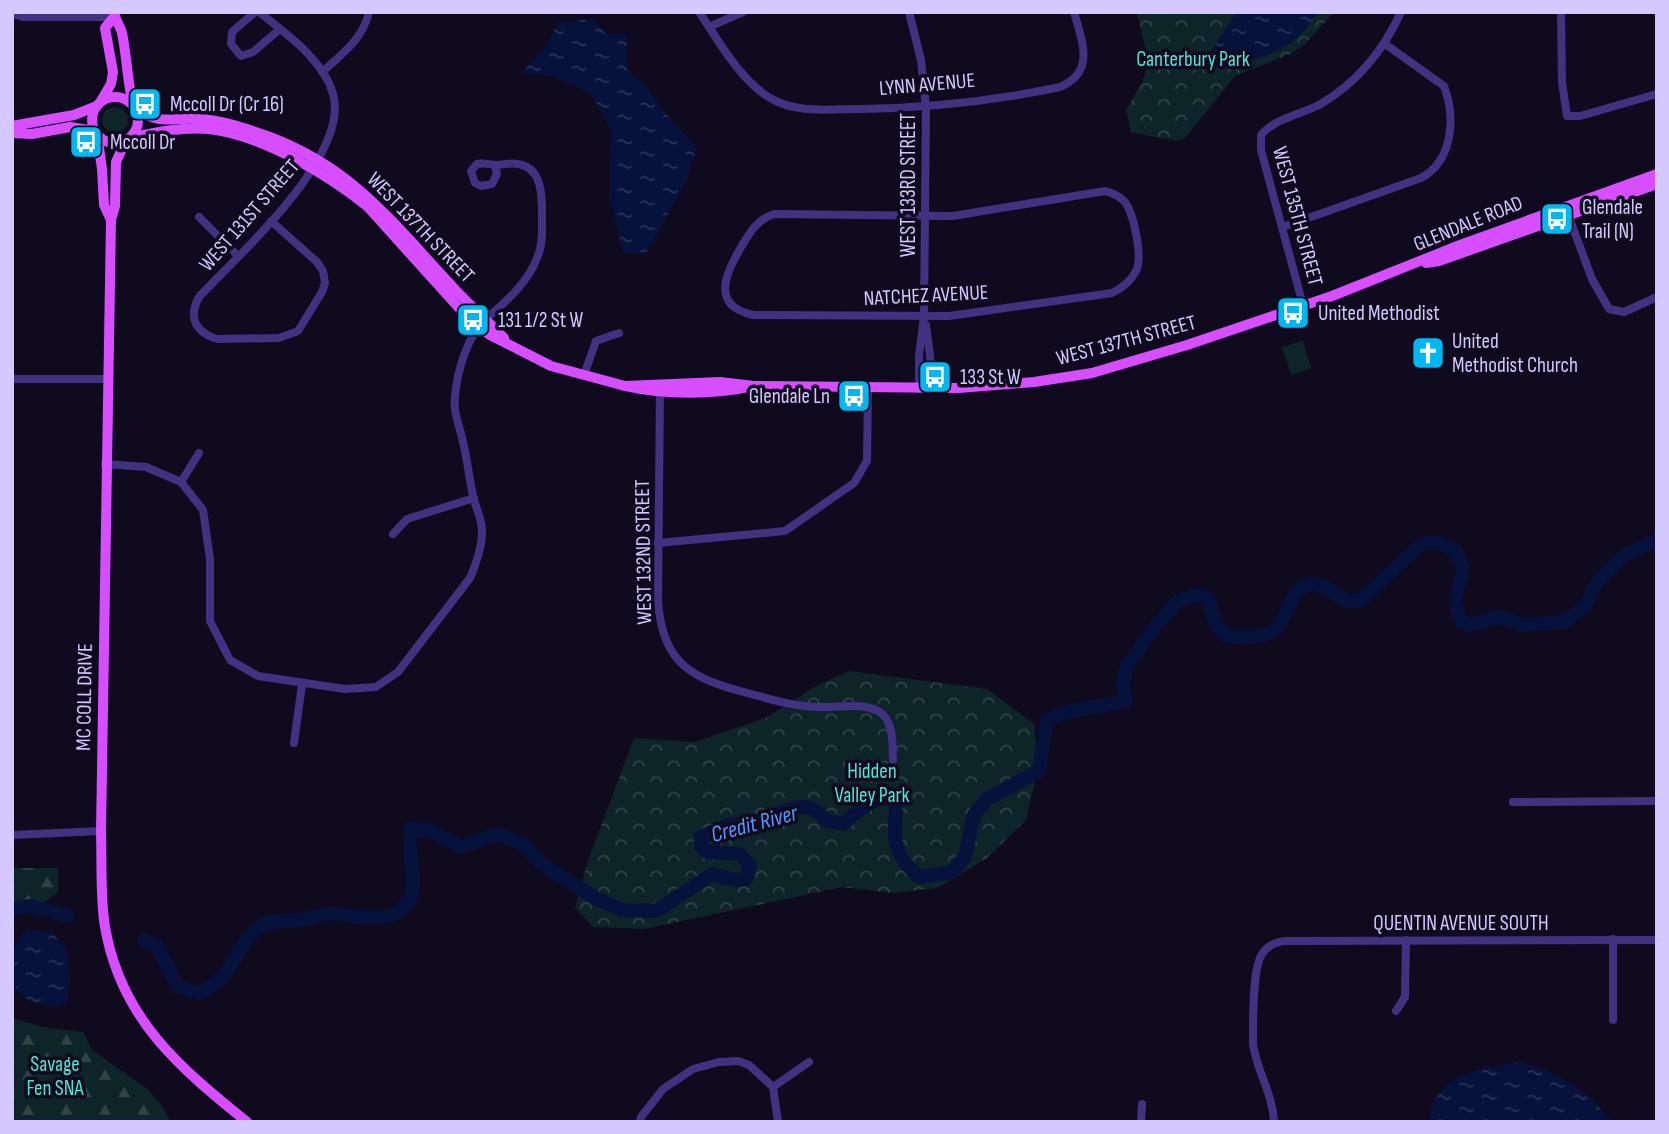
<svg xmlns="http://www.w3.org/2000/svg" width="1669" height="1134" font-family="'Sofia Sans Condensed',sans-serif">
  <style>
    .green { fill: #0d2528 }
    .forest { fill: url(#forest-firs) }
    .park { fill: url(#park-crowns) }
    .water { fill: url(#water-ripples) }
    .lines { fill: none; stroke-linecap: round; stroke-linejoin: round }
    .river { stroke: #06123b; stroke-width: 14 }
    .minor { stroke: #403280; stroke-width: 8 }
    .major { stroke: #d64eff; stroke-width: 10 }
    .labels { text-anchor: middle; stroke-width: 7; stroke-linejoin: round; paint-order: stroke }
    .park-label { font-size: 21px; fill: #4ce6d5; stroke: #100a1e }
    .street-label { font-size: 21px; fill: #d5c7ff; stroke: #100a1e }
    .poi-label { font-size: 21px; fill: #d5c7ff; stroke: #100a1e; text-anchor: start }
    .water-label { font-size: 23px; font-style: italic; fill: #5598ff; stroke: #100a1e }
  </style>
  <defs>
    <pattern id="forest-firs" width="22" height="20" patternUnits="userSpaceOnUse" patternTransform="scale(1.75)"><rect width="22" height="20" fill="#0d2528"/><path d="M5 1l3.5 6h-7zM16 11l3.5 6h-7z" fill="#2f4348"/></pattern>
    <pattern id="park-crowns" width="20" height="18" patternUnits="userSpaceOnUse" patternTransform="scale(1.75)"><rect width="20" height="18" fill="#0d2528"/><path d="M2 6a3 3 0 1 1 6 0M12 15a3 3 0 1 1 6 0" fill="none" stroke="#2f4348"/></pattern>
    <pattern id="water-ripples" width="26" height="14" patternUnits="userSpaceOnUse" patternTransform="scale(1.75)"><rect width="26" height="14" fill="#06123b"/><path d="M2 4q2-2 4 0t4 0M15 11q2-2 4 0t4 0" fill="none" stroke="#293358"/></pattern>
  </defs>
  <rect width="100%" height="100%" fill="#100a1e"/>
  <g class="green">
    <circle cx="115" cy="120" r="13"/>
    <polygon points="1303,341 1311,368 1291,375 1282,347"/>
  </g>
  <g class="forest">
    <polygon points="12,868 58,868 58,892 31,912 20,905 12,909"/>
    <polygon points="12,1018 42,1027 83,1032 92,1050 147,1089 163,1107 170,1122 12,1122"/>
  </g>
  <g class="park">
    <polygon points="1137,12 1334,12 1305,44 1290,54 1235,76 1185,138 1176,141 1131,132 1126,110 1142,82 1149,63"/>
    <polygon points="849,671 987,689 1034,724 1038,768 1026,820 987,858 937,888 892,893 843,887 644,929 593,927 575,908 588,861 634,738 695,742 768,717 814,687"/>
  </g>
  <g class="water">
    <path d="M1237 12H1319C1312 21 1305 30 1297 38 1281 53 1238 67 1216 67L1211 65V50Z"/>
    <polygon points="593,19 606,34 627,34 627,70 648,87 660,107 697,148 684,186 645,255 623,252 613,209 609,202 611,130 591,94 553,76 520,74 544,48 559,22"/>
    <path d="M27 929 52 933 69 953 70 983 67 1003C58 1008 50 1008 40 1004 36 1003 29 1001 25 998 4 982 8 945 27 929Z"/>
    <path d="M1519 1062C1558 1071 1588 1091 1612 1122H1429C1433 1073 1481 1068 1519 1062Z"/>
  </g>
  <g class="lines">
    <g class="river">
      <polyline points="12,909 31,906 68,916"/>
      <path d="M144 941 157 945 177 987 201 993C209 987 220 981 226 973 238 957 245 933 265 924 278 919 290 922 302 920 313 918 323 913 334 914 359 916 404 929 412 891 416 869 407 849 411 828L431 831 461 847 498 834 525 845 540 863 597 899 622 910 656 911 712 874 735 880 746 879 750 866 740 854 707 852 701 846V837L729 825 768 820 787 810 802 807 812 808 828 821 843 824C858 811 871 797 892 798 898 807 895 814 895 825 893 849 902 862 919 877L952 872 965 857 974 815 987 799 1039 771 1047 720 1062 713 1126 701 1123 684 1126 668 1154 628 1178 601 1195 595 1208 598 1215 623 1227 636C1303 646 1274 595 1310 584 1323 580 1336 598 1349 601 1353 601 1357 601 1360 601L1419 546C1433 539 1441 544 1455 550L1463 569 1455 600 1461 622 1468 625 1500 617 1524 625 1564 622 1585 606 1598 581 1622 557 1657 540"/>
    </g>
    <g class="minor">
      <polyline points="255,12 232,32 231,44 241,56 253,52 280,29"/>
      <path d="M259 12C285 33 324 60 333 94 351 156 237 256 199 297 188 317 195 332 217 339L279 338 298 331 322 292 325 283 323 271 317 262 271 221"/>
      <path d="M699 12C719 41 739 79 770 98 797 114 829 109 859 109 926 108 994 101 1060 87 1096 72 1082 41 1074 12"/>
      <polyline points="909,12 921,60 926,108 924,317 919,355 919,389"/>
      <polyline points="1561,12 1562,82 1567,116 1580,116 1657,94"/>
      <polyline points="12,14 23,17 114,17"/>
      <polyline points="709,27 743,12"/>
      <path d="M322 72C342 54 363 39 369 12"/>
      <path d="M1105 191C1113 193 1118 195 1124 201 1134 213 1143 257 1136 271 1131 281 1122 288 1112 293L949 316 753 315C712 306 724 276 740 249 749 234 756 220 774 214L953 216Z"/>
      <polyline points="1567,212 1592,279 1609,309 1624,312 1657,297"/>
      <polyline points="199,217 238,256"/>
      <path d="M1283 227 1421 178C1453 161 1456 117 1444 86L1385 44"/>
      <path d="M1303 305 1261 150V135C1274 119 1301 114 1319 105 1356 84 1384 50 1401 12"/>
      <polyline points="926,325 930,355 931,388"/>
      <polyline points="584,375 596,341 619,333"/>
      <polyline points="12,379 109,379"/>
      <path d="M660 387 658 601C663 666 693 679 751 694 773 700 796 707 819 707 837 708 862 702 878 711 895 721 892 744 893 760"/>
      <path d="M105 464 146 467 181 482 203 510 210 559V621L230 660 258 676 345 689 376 687 398 672 470 578C476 564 482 547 482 532 482 518 476 509 473 496 469 477 467 457 462 438 459 424 453 412 455 397 457 372 467 336 486 319 505 302 528 283 537 258 543 245 542 230 542 216 542 197 543 168 518 164 510 162 504 165 497 165 490 165 485 162 477 164L471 171 475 183 481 186 492 184 497 174 495 166"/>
      <polyline points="181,482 199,453"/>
      <polyline points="393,534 407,519 474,498"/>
      <polyline points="658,543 785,531 854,483 867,461 868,389"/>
      <polyline points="294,743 302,684"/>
      <polyline points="1513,802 1657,801"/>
      <polyline points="12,835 101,831"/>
      <polyline points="1613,939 1613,1020"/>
      <polyline points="1396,1011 1405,997 1406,940"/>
      <polyline points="773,1087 809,1062"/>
      <polyline points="640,1122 641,1117 663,1089 693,1069 719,1062 738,1061 749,1065 773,1087 778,1122"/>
      <polyline points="1141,1122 1142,1104"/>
      <path d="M1274 1122C1273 1094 1257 1072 1253 1044 1253 1025 1252 969 1262 954 1267 946 1276 942 1285 941L1657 940"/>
    </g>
    <g class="major">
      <path d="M114 12C115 20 120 25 122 33 127 57 127 79 133 105"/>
      <circle cx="115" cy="120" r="23"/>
      <polyline points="101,101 111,84 113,72 105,28 114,17"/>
      <path d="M136 109C162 126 171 117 198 119 223 120 247 129 270 137 354 169 392 222 451 285 468 304 487 320 504 338"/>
      <polyline points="12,126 74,115 97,106"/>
      <polyline points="12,133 32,134 70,127 95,131"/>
      <polyline points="97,133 102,169 104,205 111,220"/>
      <path d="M130 138C156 132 182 127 209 129 262 135 327 174 367 206L468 318 490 335 551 366 625 386"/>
      <path d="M126 140 116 162 115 206 111 220 101 831C102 862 100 897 105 927 121 1019 179 1067 247 1122"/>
      <polyline points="1426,263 1439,261 1657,184"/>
      <path d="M754 386C715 395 663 395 625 386L720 382 754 386 959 388 1034 382 1092 373 1187 345 1332 296 1460 245 1657 174"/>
    </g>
  </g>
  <defs>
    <symbol id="bus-square" viewBox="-11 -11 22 22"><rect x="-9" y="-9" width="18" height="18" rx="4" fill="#00b7f2" stroke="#100a1e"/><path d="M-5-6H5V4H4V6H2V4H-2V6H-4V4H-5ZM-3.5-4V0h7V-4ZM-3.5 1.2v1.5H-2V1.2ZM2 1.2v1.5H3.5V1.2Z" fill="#fff"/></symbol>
    <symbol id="church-square" viewBox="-11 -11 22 22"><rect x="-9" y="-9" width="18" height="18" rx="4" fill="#00b7f2" stroke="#100a1e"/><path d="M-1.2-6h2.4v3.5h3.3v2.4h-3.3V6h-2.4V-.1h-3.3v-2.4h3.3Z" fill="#fff"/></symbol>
  </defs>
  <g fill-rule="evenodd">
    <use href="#bus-square" x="126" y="85" width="38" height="38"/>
    <use href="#bus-square" x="67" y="123" width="38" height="38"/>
    <use href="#bus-square" x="1538" y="200" width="38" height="38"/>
    <use href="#bus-square" x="1274" y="294" width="38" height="38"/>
    <use href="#bus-square" x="454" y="301" width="38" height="38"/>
    <use href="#church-square" x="1409" y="334" width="38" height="38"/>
    <use href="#bus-square" x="916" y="358" width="38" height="38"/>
    <use href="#bus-square" x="835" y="377" width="38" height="38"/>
  </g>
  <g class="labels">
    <g class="park-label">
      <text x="1193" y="66">Canterbury Park</text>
      <text x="872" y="778">Hidden<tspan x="872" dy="24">Valley Park</tspan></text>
      <text x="55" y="1071">Savage<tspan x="55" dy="24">Fen SNA</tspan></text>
    </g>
    <g class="street-label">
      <text transform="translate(927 84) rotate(-5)" y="7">LYNN AVENUE</text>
      <text transform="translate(908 185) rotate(-90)" y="7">WEST 133RD STREET</text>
      <text transform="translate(249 215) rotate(-49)" y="7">WEST 131ST STREET</text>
      <text transform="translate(1298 216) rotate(75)" y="7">WEST 135TH STREET</text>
      <text transform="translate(1468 223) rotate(-22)" y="7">GLENDALE ROAD</text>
      <text transform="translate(421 227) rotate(46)" y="7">WEST 137TH STREET</text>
      <text transform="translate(926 295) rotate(-3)" y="7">NATCHEZ AVENUE</text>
      <text transform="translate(1126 340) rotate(-15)" y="7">WEST 137TH STREET</text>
      <text transform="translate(643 552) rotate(-91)" y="7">WEST 132ND STREET</text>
      <text transform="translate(84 697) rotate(-89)" y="7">MC COLL DRIVE</text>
      <text x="1461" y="930">QUENTIN AVENUE SOUTH</text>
    </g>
    <g class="poi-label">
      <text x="170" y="111">Mccoll Dr (Cr 16)</text>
      <text x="110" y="149">Mccoll Dr</text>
      <text x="1582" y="214">Glendale<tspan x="1582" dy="24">Trail (N)</tspan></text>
      <text x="1318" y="320">United Methodist</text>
      <text x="498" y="327">131 1/2 St W</text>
      <text x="1452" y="348">United<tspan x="1452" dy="24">Methodist Church</tspan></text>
      <text x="960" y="384">133 St W</text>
      <text x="830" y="403" text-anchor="end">Glendale Ln</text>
    </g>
    <g class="water-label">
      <text transform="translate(754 823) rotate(-15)" y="8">Credit River</text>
    </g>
  </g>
  <rect width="1669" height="1134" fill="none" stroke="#d5c7ff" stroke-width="28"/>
</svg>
